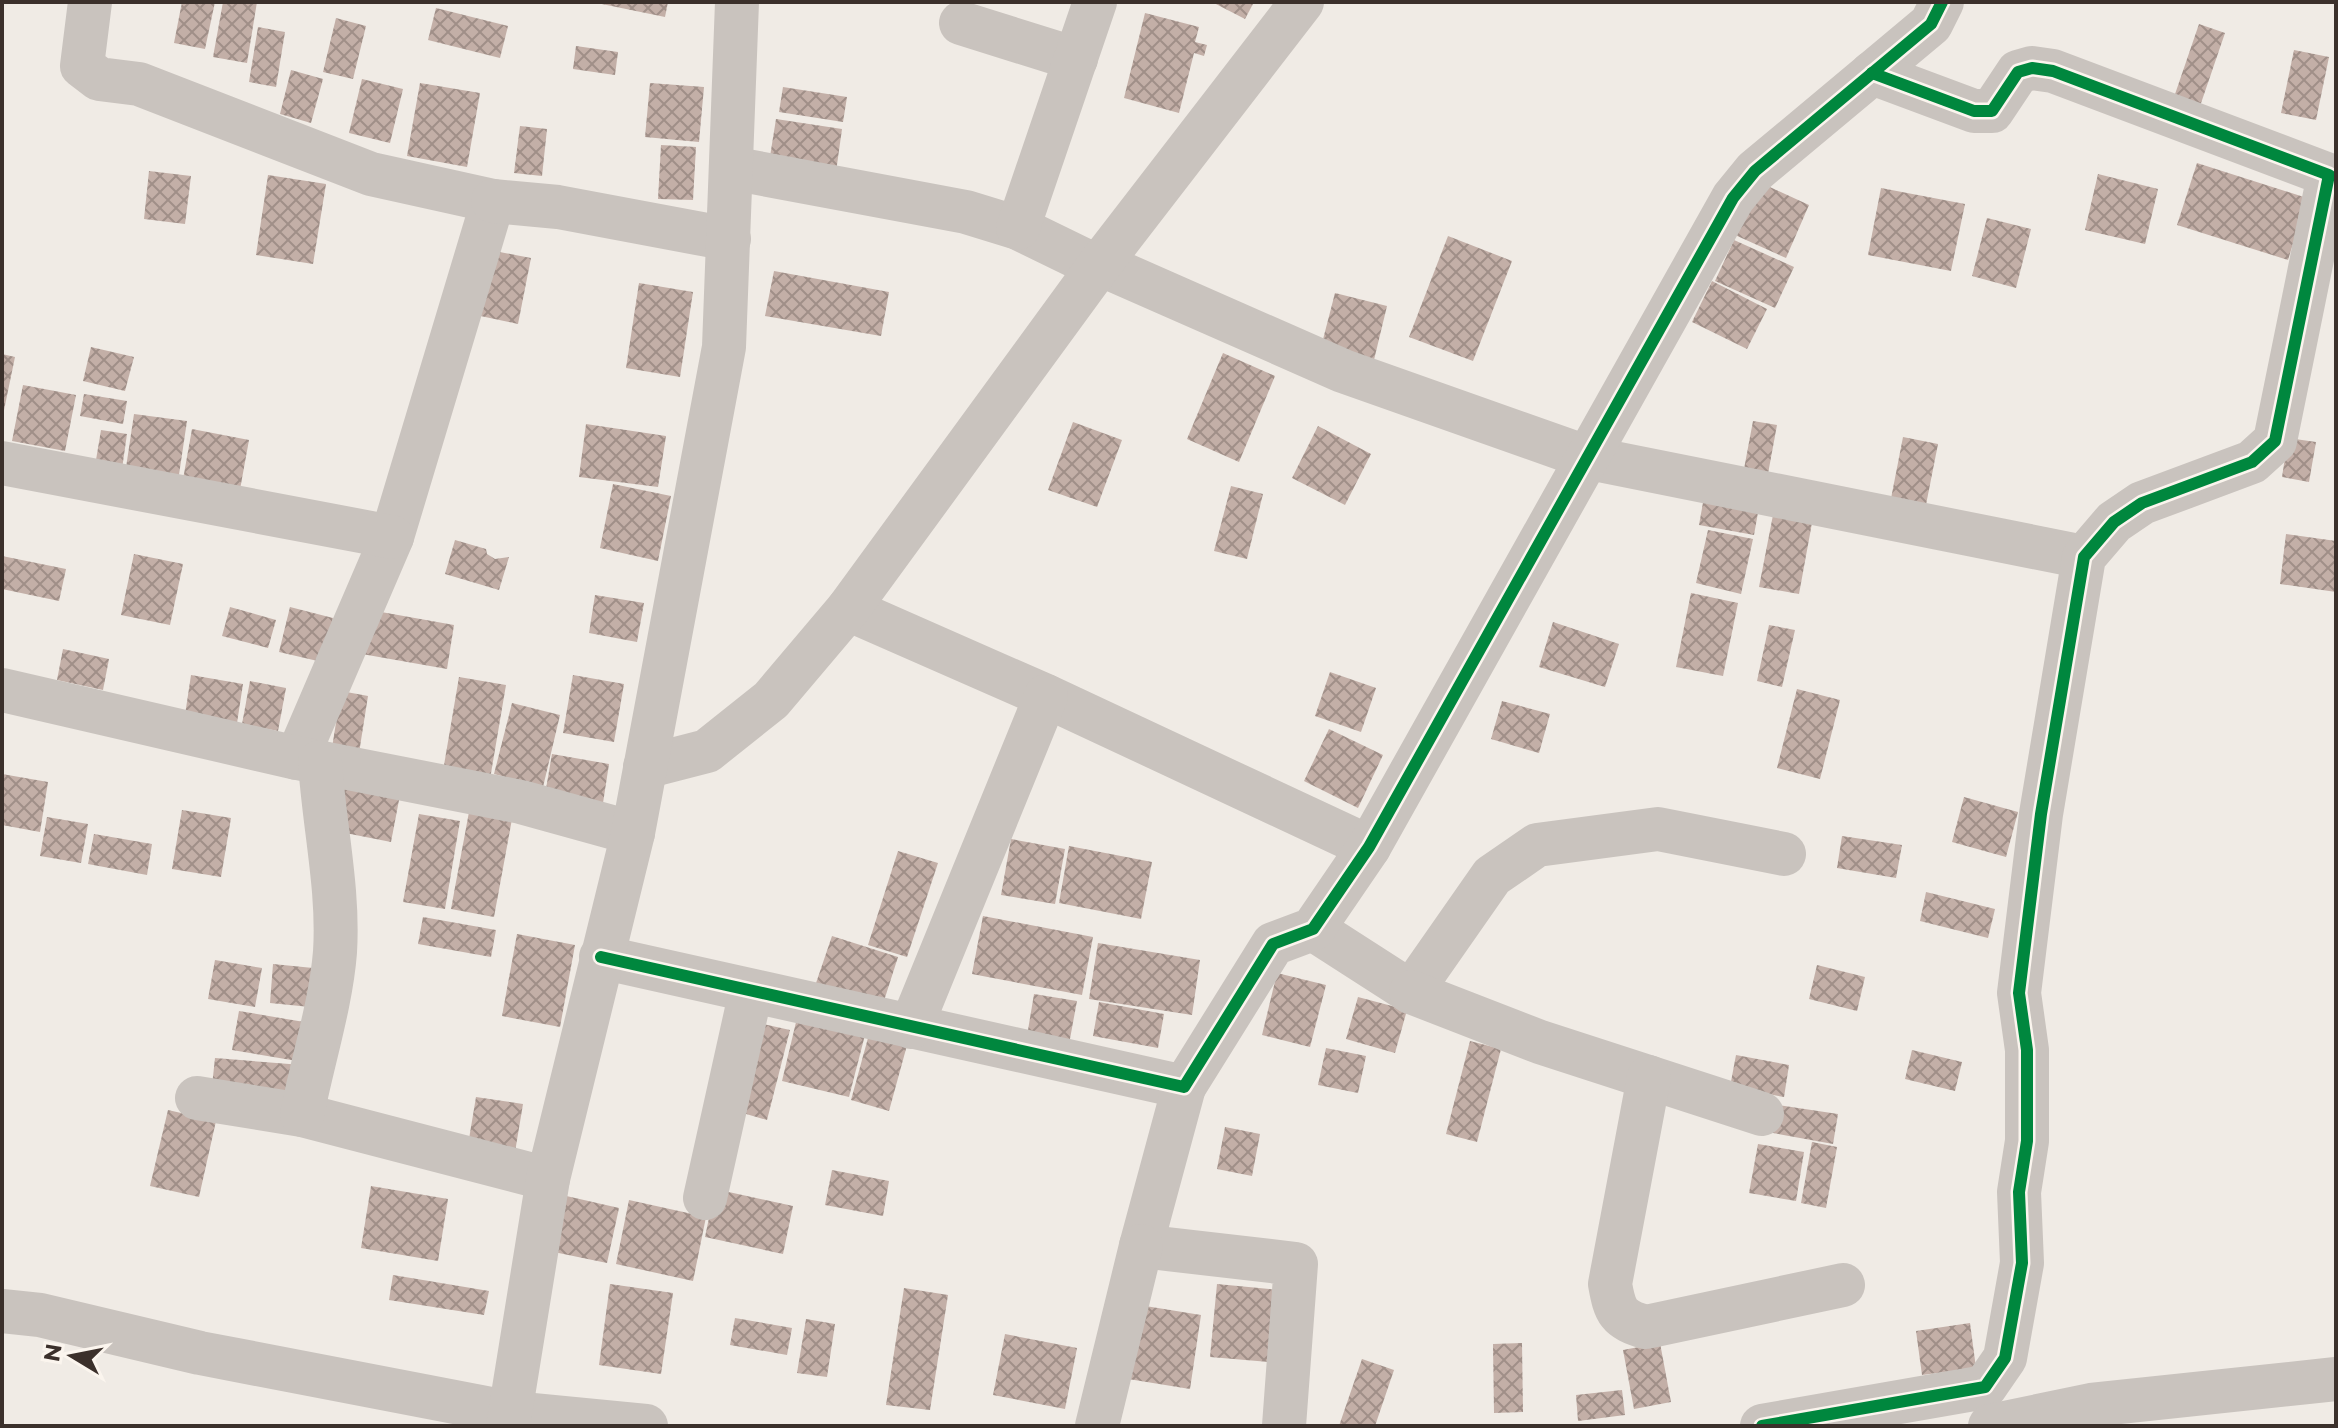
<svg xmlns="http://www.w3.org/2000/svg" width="2338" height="1428" font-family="Montserrat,sans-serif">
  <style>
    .building { fill: url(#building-cross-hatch) }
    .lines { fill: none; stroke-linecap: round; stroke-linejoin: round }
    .minor { stroke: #c9c3be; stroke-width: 44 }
    .cycleway-casing { stroke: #fbf5ee; stroke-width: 17 }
    .cycleway { stroke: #00873e; stroke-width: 12 }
  </style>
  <defs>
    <pattern id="building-cross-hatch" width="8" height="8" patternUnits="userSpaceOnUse" patternTransform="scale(2)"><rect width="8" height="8" fill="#c3afa7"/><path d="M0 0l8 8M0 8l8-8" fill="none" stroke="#a08f88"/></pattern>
  </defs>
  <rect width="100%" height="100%" fill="#f0ebe5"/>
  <g class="building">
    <polygon points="182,2 215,2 205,49 174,43"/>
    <polygon points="223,2 257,2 247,63 213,57"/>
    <polygon points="592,2 668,2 665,17"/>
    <polygon points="1212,2 1254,2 1245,19"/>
    <polygon points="436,8 508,26 500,58 428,40"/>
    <polygon points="1145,13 1199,27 1195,42 1207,45 1204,56 1194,53 1179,113 1124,98"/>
    <polygon points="336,18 366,26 353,79 323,72"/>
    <polygon points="2199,24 2225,33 2199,109 2173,100"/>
    <polygon points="258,27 285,32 276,87 249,82"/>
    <polygon points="576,46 618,52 615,75 573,69"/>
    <polygon points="2294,50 2329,57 2316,120 2281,113"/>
    <polygon points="291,70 323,79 311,123 280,114"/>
    <polygon points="362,79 403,89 390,143 349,133"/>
    <polygon points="420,83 480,93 467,167 407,156"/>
    <polygon points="650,83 704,87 699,142 645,137"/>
    <polygon points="783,87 847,97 843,122 779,112"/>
    <polygon points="776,119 842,129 835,179 768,169"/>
    <polygon points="520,126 547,129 542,176 514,173"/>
    <polygon points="661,145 696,147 693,200 658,199"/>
    <polygon points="2197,163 2307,198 2288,260 2177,225"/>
    <polygon points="149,171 191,176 185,224 144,219"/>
    <polygon points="2098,174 2158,189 2145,244 2085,230"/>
    <polygon points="268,175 326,184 313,264 256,255"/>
    <polygon points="1759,182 1809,205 1786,258 1735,235"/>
    <polygon points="1881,188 1965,204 1951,271 1868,255"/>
    <polygon points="1987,218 2031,229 2016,288 1972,276"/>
    <polygon points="1448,236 1512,261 1473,361 1409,337"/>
    <polygon points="1734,240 1794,267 1775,308 1715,281"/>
    <polygon points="484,249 531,258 518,324 471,314"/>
    <polygon points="774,271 889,292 881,336 765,316"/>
    <polygon points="1712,281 1767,309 1747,349 1692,322"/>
    <polygon points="639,283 693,292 680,377 626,368"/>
    <polygon points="1335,293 1387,306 1373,364 1320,351"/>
    <polygon points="91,347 134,357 125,391 83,381"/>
    <polygon points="1223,353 1275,376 1239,462 1187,439"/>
    <polygon points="2,354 15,357 3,415 2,414"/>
    <polygon points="23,385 76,395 65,451 12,441"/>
    <polygon points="84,394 127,401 123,424 80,416"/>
    <polygon points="134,414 187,421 177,488 124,481"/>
    <polygon points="1753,421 1777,425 1765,490 1741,485"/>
    <polygon points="1073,422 1122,440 1097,507 1048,490"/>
    <polygon points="586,424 666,436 658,487 579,477"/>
    <polygon points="1318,426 1371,454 1345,505 1292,478"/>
    <polygon points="192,429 249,440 237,506 180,496"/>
    <polygon points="101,430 127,434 122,469 95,466"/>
    <polygon points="1903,437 1938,444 1923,520 1888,514"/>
    <polygon points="2288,438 2316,442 2309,482 2282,477"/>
    <polygon points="613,484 671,496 658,561 600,548"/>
    <polygon points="1231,486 1263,494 1247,559 1214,551"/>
    <polygon points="1704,497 1759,507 1754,535 1699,525"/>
    <polygon points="1773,515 1812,523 1799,594 1759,587"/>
    <polygon points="1708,530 1753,539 1741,594 1696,583"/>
    <polygon points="2286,534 2336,541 2336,592 2280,584"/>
    <polygon points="455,540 486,549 487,554 495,559 509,557 499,590 445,574"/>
    <polygon points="134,554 183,564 170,625 121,615"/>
    <polygon points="2,556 66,569 59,601 2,589"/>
    <polygon points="1691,593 1738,603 1723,676 1676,667"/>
    <polygon points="595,595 644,603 637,642 589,633"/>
    <polygon points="230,607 276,620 268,648 222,636"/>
    <polygon points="290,607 333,618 322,662 279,652"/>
    <polygon points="370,610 454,625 447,669 362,654"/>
    <polygon points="1553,622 1619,644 1605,687 1539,667"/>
    <polygon points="1769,625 1795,630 1782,687 1757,681"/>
    <polygon points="63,649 109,659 103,690 57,680"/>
    <polygon points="1330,672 1376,688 1361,732 1315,716"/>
    <polygon points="191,675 243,684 237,723 185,715"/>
    <polygon points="573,675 624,684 614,742 563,733"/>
    <polygon points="459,677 506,685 489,785 442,777"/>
    <polygon points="250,681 286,688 278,731 242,724"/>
    <polygon points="1797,689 1840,700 1820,779 1777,768"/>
    <polygon points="341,691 368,696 359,753 332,748"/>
    <polygon points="1502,701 1550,714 1539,753 1491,739"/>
    <polygon points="512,703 560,715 543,787 494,774"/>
    <polygon points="1329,729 1383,755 1358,808 1304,781"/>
    <polygon points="552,754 609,764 601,816 543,806"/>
    <polygon points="2,774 48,782 40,832 2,825"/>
    <polygon points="335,782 400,795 391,842 325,829"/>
    <polygon points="1964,797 2018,812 2006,857 1952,842"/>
    <polygon points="182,810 231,818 221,877 172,869"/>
    <polygon points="469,812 512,819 494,917 451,909"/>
    <polygon points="419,814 460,821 445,909 403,902"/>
    <polygon points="47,817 88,824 81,863 40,856"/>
    <polygon points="94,834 152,844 147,875 88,864"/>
    <polygon points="1842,836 1902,845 1896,878 1837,868"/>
    <polygon points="1011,839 1065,849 1055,904 1001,895"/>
    <polygon points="1069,846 1152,862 1141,919 1059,903"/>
    <polygon points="898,851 938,863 907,957 868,945"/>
    <polygon points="1926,892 1995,909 1988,938 1920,921"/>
    <polygon points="983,916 1093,937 1082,995 972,974"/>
    <polygon points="423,917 496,930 491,957 418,944"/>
    <polygon points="517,934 575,945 560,1027 502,1016"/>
    <polygon points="832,936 898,957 882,1007 815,986"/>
    <polygon points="1098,943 1200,960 1192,1015 1089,999"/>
    <polygon points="215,960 262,968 255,1007 208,999"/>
    <polygon points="273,964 323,969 320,1008 270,1003"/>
    <polygon points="1817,965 1865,977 1857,1011 1809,999"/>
    <polygon points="1277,973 1326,985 1310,1047 1262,1035"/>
    <polygon points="1034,994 1077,1001 1069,1044 1027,1036"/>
    <polygon points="1358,997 1407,1010 1395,1053 1346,1039"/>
    <polygon points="1099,1002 1164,1014 1158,1048 1093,1036"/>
    <polygon points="239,1011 310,1023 303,1062 232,1050"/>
    <polygon points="797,1018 865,1035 849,1097 782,1081"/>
    <polygon points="759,1023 790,1030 767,1120 736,1111"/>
    <polygon points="871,1027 909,1038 889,1111 851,1100"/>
    <polygon points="1470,1041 1501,1049 1477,1142 1446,1134"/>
    <polygon points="1326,1048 1366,1056 1358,1093 1318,1085"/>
    <polygon points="1912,1050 1962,1062 1955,1091 1905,1079"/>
    <polygon points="1736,1055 1789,1065 1784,1097 1730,1087"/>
    <polygon points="215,1058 302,1065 299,1094 212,1086"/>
    <polygon points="476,1097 523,1104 514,1158 467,1151"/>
    <polygon points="1778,1105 1838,1114 1833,1144 1773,1133"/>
    <polygon points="168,1110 216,1121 199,1197 150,1186"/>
    <polygon points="1225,1127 1260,1134 1252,1176 1217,1169"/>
    <polygon points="1812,1142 1837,1147 1826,1208 1801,1203"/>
    <polygon points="1758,1144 1804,1152 1796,1201 1749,1193"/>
    <polygon points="832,1170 889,1181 883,1216 825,1205"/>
    <polygon points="371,1186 448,1199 438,1261 361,1248"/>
    <polygon points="715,1189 793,1206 783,1254 705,1237"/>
    <polygon points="562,1195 619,1208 607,1263 549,1251"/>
    <polygon points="629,1200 706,1217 693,1281 616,1264"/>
    <polygon points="393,1275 489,1291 484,1315 389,1300"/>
    <polygon points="610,1284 673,1293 661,1374 599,1365"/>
    <polygon points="1217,1284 1289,1291 1281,1363 1210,1357"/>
    <polygon points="904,1288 948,1295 930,1410 886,1405"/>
    <polygon points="1133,1304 1201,1315 1190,1389 1122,1378"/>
    <polygon points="735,1318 792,1328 787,1355 730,1345"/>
    <polygon points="806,1319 835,1324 827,1377 797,1373"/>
    <polygon points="1970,1323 1976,1368 1922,1375 1916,1331"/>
    <polygon points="1005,1334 1077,1348 1065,1409 993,1395"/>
    <polygon points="1522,1343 1523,1412 1494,1413 1493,1344"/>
    <polygon points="1660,1343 1671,1402 1634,1409 1623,1350"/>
    <polygon points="1362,1359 1394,1370 1375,1426 1339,1426"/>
    <polygon points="1622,1390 1625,1415 1578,1421 1576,1395"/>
  </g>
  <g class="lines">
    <g class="minor">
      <polyline points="90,2 82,66 99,79 139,84 371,174 493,201 392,537 297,758"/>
      <polyline points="961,23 1076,59"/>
      <polyline points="731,168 966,212 1018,228 1098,267"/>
      <polyline points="493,201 558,207 729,239"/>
      <polyline points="1018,228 1095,2"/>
      <polyline points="1100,264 1343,371 1589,458 2084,557"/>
      <polyline points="2,463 392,537"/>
      <polyline points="848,609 1046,696 1369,847"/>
      <polyline points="2,690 297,758 521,802 633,833"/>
      <polyline points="645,767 707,751 771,700 848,609 1100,264 1302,2"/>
      <polyline points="1313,929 1411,992 1492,876 1537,845 1658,829 1784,854"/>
      <polyline points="601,957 1184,1087 1273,944 1313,929 1369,847 1733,198 1755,171 1931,24 1942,2"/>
      <polyline points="1411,992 1540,1042 1762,1114"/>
      <polyline points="911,1027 1046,696"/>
      <path d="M1649 1077 1610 1284C1615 1312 1618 1319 1646 1327L1843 1285"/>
      <polyline points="1184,1087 1141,1246 1296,1264 1284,1426"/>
      <polyline points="197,1098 302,1115 548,1179"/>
      <path d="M302 1115C312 1063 331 1004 335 952 339 889 324 825 320 762"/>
      <polyline points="705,1198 751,991"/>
      <polyline points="2,1311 40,1315 200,1353 512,1413 646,1426"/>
      <polyline points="508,1426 548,1179 633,833 724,347 737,2"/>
      <polyline points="1097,1426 1141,1246"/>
      <polyline points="1762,1426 1985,1387 2005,1358 2022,1263 2019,1192 2027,1141 2027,1050 2019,993 2041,814 2084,557 2114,522 2142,503 2252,462 2275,441 2329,175 2053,71 2032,68 2018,72 1992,111 1974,111 1872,73"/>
      <polyline points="1990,1426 2091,1405 2336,1379"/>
    </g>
    <defs>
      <g id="cycleway">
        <polyline points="601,957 1184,1087 1273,944 1313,929 1369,847 1733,198 1755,171 1931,24 1942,2"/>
        <polyline points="1762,1426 1985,1387 2005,1358 2022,1263 2019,1192 2027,1141 2027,1050 2019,993 2041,814 2084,557 2114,522 2142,503 2252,462 2275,441 2329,175 2053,71 2032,68 2018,72 1992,111 1974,111 1872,73"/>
      </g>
    </defs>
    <use href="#cycleway" class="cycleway-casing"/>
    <use href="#cycleway" class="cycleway"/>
  </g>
  <rect width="2338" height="1428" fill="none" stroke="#3b302b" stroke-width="8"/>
  <g transform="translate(72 1356) rotate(280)" stroke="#fbf5ee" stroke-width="6" paint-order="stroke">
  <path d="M0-6L14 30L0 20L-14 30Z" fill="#3b302b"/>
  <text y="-12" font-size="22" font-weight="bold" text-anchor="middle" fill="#3b302b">N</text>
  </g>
</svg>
